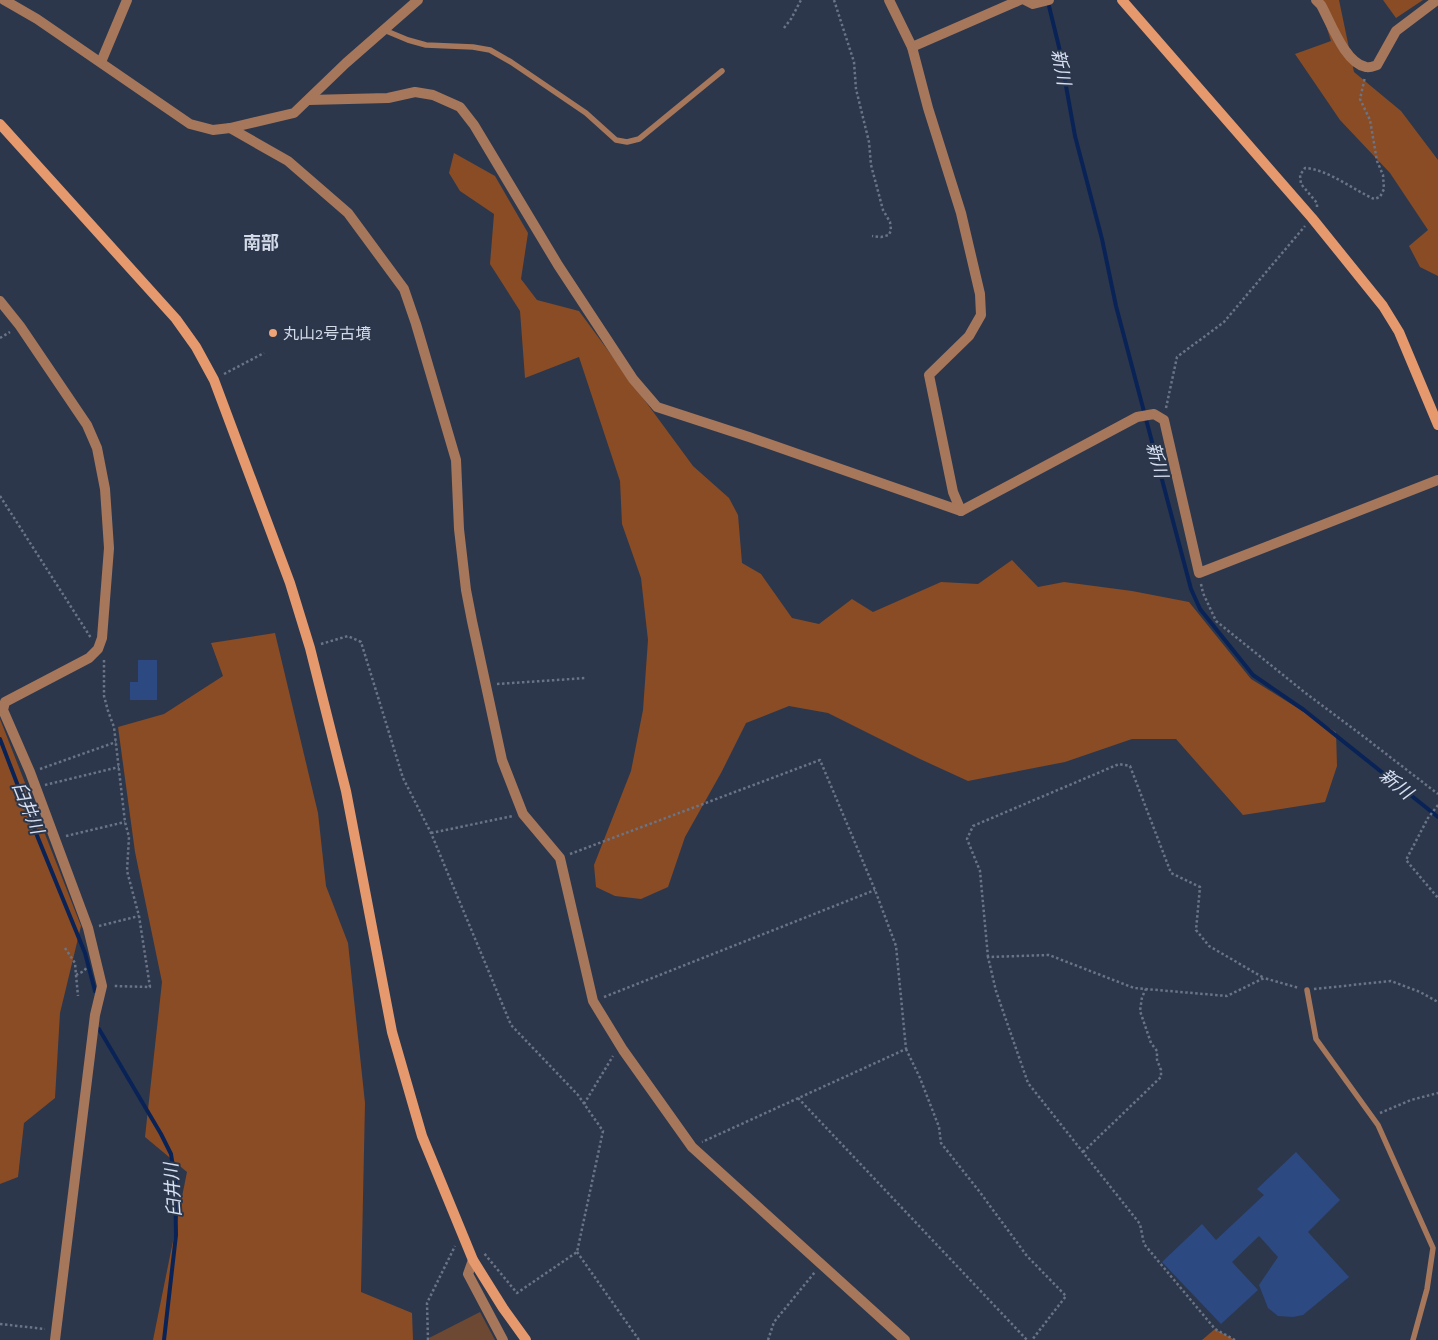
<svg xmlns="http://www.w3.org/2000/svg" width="1438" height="1340" font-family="'Zilla Slab','Noto Sans JP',serif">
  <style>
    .green { fill: #6d4933 }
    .forest { fill: #8a4c24 }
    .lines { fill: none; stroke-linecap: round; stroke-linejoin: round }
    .stream { stroke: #0a2357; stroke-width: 4 }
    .building { fill: #2d4981 }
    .path { stroke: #6a7486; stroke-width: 2.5; stroke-dasharray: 2.5 2.5; stroke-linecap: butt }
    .lane { stroke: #a6775b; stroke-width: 5.5 }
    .street { stroke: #a6775b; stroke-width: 10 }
    .secondary { stroke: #e5996d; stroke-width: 10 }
    .poi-dot { fill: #efa376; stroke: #2c374c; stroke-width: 2 }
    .labels { text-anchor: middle; stroke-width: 4; stroke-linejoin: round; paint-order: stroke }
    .poi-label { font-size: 16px; fill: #d2dae7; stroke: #2c374c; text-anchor: start }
    .water-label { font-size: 18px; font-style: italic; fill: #d8e1f3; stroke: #2c374c }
    .neighbourhood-label { font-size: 18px; font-weight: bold; fill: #d2dae7; stroke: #2c374c }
  </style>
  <rect width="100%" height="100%" fill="#2c374c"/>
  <polygon class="green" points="480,1312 495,1340 430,1340 429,1338"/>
  <g class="forest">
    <polygon points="1318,0 1339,0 1354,72 1401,111 1438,160 1438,276 1420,267 1409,246 1428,230 1390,173 1340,120 1295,54 1331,41"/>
    <polygon points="1383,0 1423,0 1396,18"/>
    <polygon points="454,153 495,176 528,233 521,279 537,300 579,311 693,466 729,498 738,515 742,563 761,574 792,618 819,624 852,599 873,612 941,582 978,584 1012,560 1038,587 1064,582 1132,591 1189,602 1251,679 1336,732 1337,766 1325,802 1243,815 1176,739 1132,739 1065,762 968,781 920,759 828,713 789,706 746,723 721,773 685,837 668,887 641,899 615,896 596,887 594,865 631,771 643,710 648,640 641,578 622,524 620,481 579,357 525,378 520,311 490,264 494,214 460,191 449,173"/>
    <polygon points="275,633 318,813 326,886 348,943 365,1103 361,1292 412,1313 413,1340 153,1340 187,1172 145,1137 162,982 135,852 118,727 164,714 223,676 211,643"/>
    <polygon points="0,719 81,926 60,1013 55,1098 24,1123 18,1177 0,1184"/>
    <polygon points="1215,1329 1235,1340 1202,1340"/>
  </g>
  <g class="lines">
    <g class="stream">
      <polyline points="1048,2 1059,47 1075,136 1102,239 1116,306 1191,589 1200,609 1253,675 1304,710 1438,817"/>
      <polyline points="0,739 38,838 85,953 95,991"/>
      <polyline points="99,1029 161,1134 171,1154 175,1179 176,1235 164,1340"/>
    </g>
  </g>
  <g class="building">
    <polygon points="138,660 157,660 157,700 130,700 130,682 138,682"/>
    <polygon points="1296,1152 1340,1200 1308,1232 1349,1277 1303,1315 1293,1317 1278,1316 1268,1308 1259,1285 1278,1257 1259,1236 1232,1262 1258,1290 1221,1324 1162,1262 1202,1224 1216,1240 1264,1195 1257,1189"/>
  </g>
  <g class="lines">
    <g class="path">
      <polyline points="834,0 854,62 856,89 869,142 871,165 883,210 890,222 891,230 889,235 881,237 872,236"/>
      <polyline points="784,28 791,19 801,0"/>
      <path d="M1317 207V203L1301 184 1300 175 1305 168C1327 169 1354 190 1374 199L1380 197 1384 189 1383 175 1377 161 1370 120 1360 99 1365 77"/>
      <polyline points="0,338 10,332"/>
      <polyline points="224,374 264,353"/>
      <polyline points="1166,408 1177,357 1224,322 1305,226"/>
      <polyline points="0,496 91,638"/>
      <polyline points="1201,584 1203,593 1216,621 1308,695 1359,733 1438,794"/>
      <polyline points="321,644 348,636 361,642 403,778 431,833 511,1025 578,1095 603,1131 577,1252 517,1293 483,1252"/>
      <polyline points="104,660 104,696 108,711 114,727 125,822 129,837 127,871 139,916 150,987 113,986"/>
      <polyline points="497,684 586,678"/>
      <polyline points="40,769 116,742"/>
      <polyline points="45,785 119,767"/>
      <polyline points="1438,805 1428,818 1406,860 1438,898"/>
      <polyline points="431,833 513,816"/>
      <polyline points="66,836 125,822"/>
      <polyline points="570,854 820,760 875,890 896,946 906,1049 702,1142"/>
      <polyline points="99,926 139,916"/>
      <polyline points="65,948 75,963 76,975 84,971 87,967"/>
      <polyline points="988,957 980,871 967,839 973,826 1119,764 1130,766 1171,873 1200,887 1196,930 1209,946 1264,978"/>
      <polyline points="76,975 78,996"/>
      <polyline points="1314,989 1391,981 1420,992 1438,1002"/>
      <polyline points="604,997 875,890"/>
      <polyline points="906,1049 920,1078 939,1127 941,1143 979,1191 1027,1256 1066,1296 1032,1340"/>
      <polyline points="798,1098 1027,1340"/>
      <polyline points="584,1104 613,1056"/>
      <polyline points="1380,1113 1411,1100 1438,1093"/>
      <polyline points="1083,1152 1161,1077 1161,1070 1157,1060 1157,1051 1151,1043 1140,1011 1142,997 1146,989"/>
      <polyline points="577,1252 639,1340"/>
      <polyline points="0,1324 45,1329"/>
      <polyline points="428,1340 427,1303 455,1246"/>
      <polyline points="768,1340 774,1322 815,1272"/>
      <polyline points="1235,1340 1215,1329 1144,1244 1140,1224 1028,1083 996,991 988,957 1049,955 1134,988 1227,996 1264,978 1299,988"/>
    </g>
    <g class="lane">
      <polyline points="384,30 408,40 426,45 473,47 490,50 511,62 586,113 616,140 627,142 639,139 722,71"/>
      <polyline points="1307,990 1316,1039 1378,1125 1433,1248 1427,1289 1413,1340"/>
    </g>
    <g class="street">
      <polyline points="4,0 37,19 190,124 213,130 230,128 294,113 346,63 418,0"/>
      <polyline points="889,0 912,47 928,108 961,213 980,294 981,315 969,336 929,375 953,492 961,511"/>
      <polyline points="1025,0 1033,4 1049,0"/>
      <path d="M1316 0 1321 5C1331 23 1345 63 1366 67 1370 68 1374 66 1377 65L1396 31 1437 0"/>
      <polyline points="912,47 1020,0"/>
      <polyline points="101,62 127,0"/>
      <polyline points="309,100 388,98 415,92 433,95 460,107 474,125 558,265 633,379 657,407 749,437 961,511 1137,417 1154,414 1164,420 1199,573 1438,480"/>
      <polyline points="230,128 288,161 348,213 404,289 416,324 456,460 459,529 466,590 472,621 502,760 523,814 560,858 593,1001 623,1050 692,1147 905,1340"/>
      <polyline points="0,301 20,326 87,425 97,448 105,489 109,548 102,638 98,649 89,658 5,702 3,710 30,772 88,928 102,986 95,1015 55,1340"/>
      <polyline points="473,1260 468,1274 503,1340"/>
    </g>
    <g class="secondary">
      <polyline points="1122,0 1312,218 1383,306 1399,332 1438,425"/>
      <polyline points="0,124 176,319 196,347 214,380 290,583 310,648 346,791 392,1032 422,1136 473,1260 503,1308 526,1340"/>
    </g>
  </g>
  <circle class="poi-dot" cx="273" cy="333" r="5"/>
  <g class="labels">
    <g class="poi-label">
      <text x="283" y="339">丸山2号古墳</text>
    </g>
    <g class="water-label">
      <text transform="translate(1061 67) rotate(79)" y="6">新川</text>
      <text transform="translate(1157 460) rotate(75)" y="6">新川</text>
      <text transform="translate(1396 784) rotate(39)" y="6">新川</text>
      <text transform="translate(28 808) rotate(68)" y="6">臼井川</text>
      <text transform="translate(173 1190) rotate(-94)" y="6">臼井川</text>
    </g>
    <g class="neighbourhood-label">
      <text x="261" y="249">南部</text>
    </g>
  </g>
</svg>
